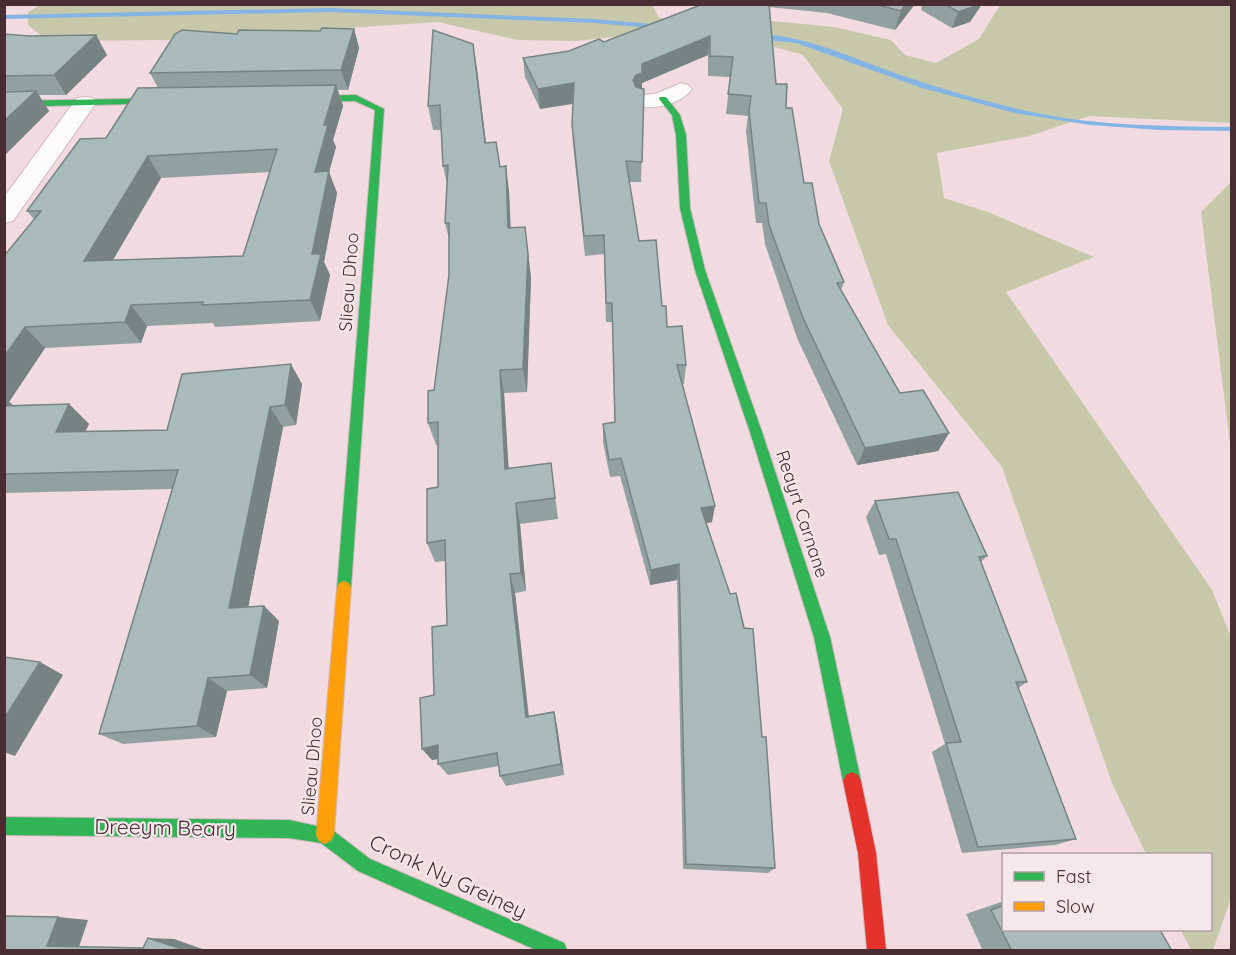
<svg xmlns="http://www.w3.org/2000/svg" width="1236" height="955" font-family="Quicksand,sans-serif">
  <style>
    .green { fill: #c6c8a9 }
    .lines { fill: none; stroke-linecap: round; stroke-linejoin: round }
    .stream { fill: #83b4e4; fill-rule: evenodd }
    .street-casing { stroke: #d0b9be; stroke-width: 2 }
    .fast-casing { stroke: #d0b9be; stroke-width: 2 }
    .slow-casing { stroke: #d0b9be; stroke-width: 2 }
    .jam-casing { stroke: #d0b9be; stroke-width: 2 }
    .street { fill: #fdfafa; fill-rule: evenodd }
    .fast { fill: #30b455; fill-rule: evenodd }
    .slow { fill: #ff9f0a; fill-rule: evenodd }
    .jam { fill: #e5322d; fill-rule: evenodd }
    .wall { fill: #90a1a0; fill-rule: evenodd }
    .shaded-wall { fill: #768382 }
    .building { fill: #a8bbba; stroke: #768382; stroke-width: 1.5; fill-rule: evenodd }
    .labels { text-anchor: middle; stroke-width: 4.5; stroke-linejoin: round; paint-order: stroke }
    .street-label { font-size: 18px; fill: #482d33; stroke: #f6e7ea }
    .near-street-label { font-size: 21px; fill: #482d33; stroke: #f6e7ea }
  </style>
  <rect width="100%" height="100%" fill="#f2dbe0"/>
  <g class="green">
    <polygon points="42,4 652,4 659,18 739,27 741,18 834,27 891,40 905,55 936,63 979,39 1000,5 1231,5 1231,123 1089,116 1029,136 937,153 944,198 988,212 1094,257 1006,292 1212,590 1231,637 1231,898 1213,950 1191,950 1181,930 1210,930 1210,854 1146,854 1112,783 1002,467 888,325 829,161 843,109 803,55 765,44 632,35 575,41 518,40 438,22 167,40 48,41 28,25 28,12"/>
    <polygon points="1231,182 1231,451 1201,212"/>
  </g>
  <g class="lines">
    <g class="stream">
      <polygon points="330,8 594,19 663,25 666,27 663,29 594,23 330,12 4,19 4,15"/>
      <path d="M755 35C798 32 855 59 895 73 934 87 974 98 1014 108 1084 126 1159 126 1232 127V131L1159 130 1090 125 1015 113 922 88 796 43 758 39H755Z"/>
    </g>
    <defs>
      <g id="street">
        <path d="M681 83 688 85 692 89C681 104 655 110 638 106L635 101 638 96 658 93Z"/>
        <polygon points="85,97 93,98 96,103 13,221 4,223 4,197 77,98"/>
      </g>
      <g id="fast">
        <polygon points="356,95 384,109 351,588 349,593 344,595 339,593 337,588 375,110 355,101 296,102 292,99 296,96"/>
        <polygon points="660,97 666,97 680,115 686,135 690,208 705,270 762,432 830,637 861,781 858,787 852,790 846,787 843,781 814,637 750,432 695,270 680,208 676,135 672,115 659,99"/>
        <polygon points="179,98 180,100 176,103 4,107 4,101"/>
        <polygon points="4,817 289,820 331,829 370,859 564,943 567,950 536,950 358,871 321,843 289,838 4,835"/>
      </g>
      <polygon id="slow" points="344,581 349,583 351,588 334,835 331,841 325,844 319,841 316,835 337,588 339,583"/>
      <polygon id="jam" points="852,772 858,775 861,781 876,853 886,950 867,950 858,853 843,781 846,775"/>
    </defs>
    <use href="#street" class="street-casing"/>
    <use href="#fast" class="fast-casing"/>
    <use href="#slow" class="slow-casing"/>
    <use href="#jam" class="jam-casing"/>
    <use href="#street" class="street"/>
    <use href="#fast" class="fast"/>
    <use href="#slow" class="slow"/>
    <use href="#jam" class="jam"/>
  </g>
  <g class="wall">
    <polygon points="703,4 915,4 895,30 827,13 769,7 776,84 786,108 804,183 819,224 844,282 841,290 900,393 949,433 938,451 857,465 797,338 765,244 762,223 756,223 746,131 748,116 726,114 730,77 708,76 708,55 642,83 642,89 644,89 641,182 629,182 639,241 662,306 667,327 686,365 684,384 682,384 712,522 706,523 762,737 775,868 768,873 683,869 677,580 650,585 620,476 610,477 603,442 603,424 615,422 613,322 606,322 604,254 585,256 573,144 572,124 573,104 540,109 525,77 523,58 569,51 604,42"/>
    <polygon points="922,4 982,4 970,22 952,28 921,10"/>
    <path d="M354 29 359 48 348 90H338L343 106 333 140 336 147 329 172 337 193 324 262 330 275 320 321 215 327 213 323 147 326 141 343 45 348 9 402 13 405 69 404 89 424 85 431 167 430 302 384 296 425 283 427 248 607 264 606 279 621 267 688 227 691 216 737 123 744 99 734 172 489 4 493V256L34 219 27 211 106 138 158 88 150 73 237 34 320 31ZM270 172 243 256 113 260 161 178Z"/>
    <polygon points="4,34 107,55 66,95 39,95 49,111 4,156 4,92 8,92 4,88"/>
    <polygon points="473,44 486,143 500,167 509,191 511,228 525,227 531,278 527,392 504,393 508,468 551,463 558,519 520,524 526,591 515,593 529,717 557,726 564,775 506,786 500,776 499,766 448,775 438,764 438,759 432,760 434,695 447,625 446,561 435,562 427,543 438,487 438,445 436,445 428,423 434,390 449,275 449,239 445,223 447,184 443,166 441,130 433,130 428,106"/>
    <polygon points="875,501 987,556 981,562 1027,682 1018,688 1076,839 1055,845 962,853 932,752 945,744 886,554 879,555 866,517"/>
    <polygon points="1004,901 1004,930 1172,951 983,951 966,914"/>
  </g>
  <g class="shaded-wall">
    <polygon points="906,4 915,4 895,30 901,11"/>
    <polygon points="977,4 982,4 970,22 952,28 958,12"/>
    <polygon points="354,29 359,48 348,90 341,70"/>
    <polygon points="96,35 107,55 66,95 54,75"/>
    <polygon points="710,36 708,55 642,83 642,93 636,95 633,80 642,64"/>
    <polygon points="473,44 477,68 489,168 485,143"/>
    <polygon points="574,83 575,103 540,109 538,89"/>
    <polygon points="336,85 343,106 333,140 336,147 329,172 337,193 324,262 330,275 320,321 310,300 315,172 324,125"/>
    <polygon points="36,91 49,111 4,156 4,121"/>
    <polygon points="148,156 161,178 100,282 84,261"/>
    <polygon points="506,166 509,191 511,252 508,228"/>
    <polygon points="525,227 531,278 527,392 523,369"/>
    <polygon points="131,305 147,326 141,343 125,322"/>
    <polygon points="25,327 45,348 9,402 13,405 4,416 4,357"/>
    <polygon points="291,364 302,384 296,425 285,405"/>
    <polygon points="500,370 504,393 510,490 505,469"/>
    <polygon points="69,404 89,424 76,451 56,432"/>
    <polygon points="270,407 283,427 245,624 229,608"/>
    <polygon points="949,433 938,451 857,465 865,448"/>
    <polygon points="516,503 520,524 526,591 521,573"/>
    <polygon points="715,506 712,522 698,525 701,508"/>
    <polygon points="679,564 677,580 650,585 651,570"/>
    <polygon points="510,574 515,593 530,730 526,717"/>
    <polygon points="264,606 279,621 267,688 250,675"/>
    <polygon points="40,662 63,675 15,756 4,752 4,719"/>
    <polygon points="208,678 227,691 216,737 197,726"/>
    <polygon points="554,712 557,726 564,775 561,764"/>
    <polygon points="438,745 447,757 432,760 422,749"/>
    <polygon points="58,917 88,920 79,947 47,946"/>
    <polygon points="148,938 174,939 208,951 188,951"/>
  </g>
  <g class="building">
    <polygon points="703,4 769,4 776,84 787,84 786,108 792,108 804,183 812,183 819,224 844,282 837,283 900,393 923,390 949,433 865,448 803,318 769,225 766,203 759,203 749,111 751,96 728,94 733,57 710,56 710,36 642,64 642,73 636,75 633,80 636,87 644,89 642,162 626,161 639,241 656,240 662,306 666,306 667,327 682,326 686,365 677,365 715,506 701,508 730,594 736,593 744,628 753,629 762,737 766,737 775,868 686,864 679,564 651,570 621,458 609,460 603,424 615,422 612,303 606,303 604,235 584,236 572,124 574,83 538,89 523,58 569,51 599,39 604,42"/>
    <polygon points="874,4 906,4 901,11"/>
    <polygon points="945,4 977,4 976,6 958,12"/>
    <polygon points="322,28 354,29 341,70 150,73 175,34 182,30 237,34 239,30 320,31"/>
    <polygon points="433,30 473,44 485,143 496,142 500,167 506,166 508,228 525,227 528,254 523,369 500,370 505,469 551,463 555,498 516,503 521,573 510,574 526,717 554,712 561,764 500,776 497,753 438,764 438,745 422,749 420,698 434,695 432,627 447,625 445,540 427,543 427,489 438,487 438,422 428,423 428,391 434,390 449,275 449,223 445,223 448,165 443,166 440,105 428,106"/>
    <polygon points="4,34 29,36 96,35 54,75 4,76"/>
    <path d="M336 85 324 125H328L315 172 329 171 312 254H321L310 300 202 305 203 302 131 305 125 322 25 327 4 357V256L41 211H27L80 139 106 138 138 88ZM277 149 243 256 84 261 148 156Z"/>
    <polygon points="36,91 4,121 4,92"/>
    <polygon points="291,364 285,405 270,407 229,608 264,606 250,675 208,678 197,726 99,734 178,470 4,474 4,406 69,404 56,432 167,430 182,374"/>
    <polygon points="958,492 987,556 979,557 1027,682 1016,682 1076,839 978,847 946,743 961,742 896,539 889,539 875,501"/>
    <polygon points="4,657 40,662 4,719"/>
    <polygon points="1004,905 1004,930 1160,930 1172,951 1012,951 991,910"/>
    <polygon points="4,916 58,917 47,946 143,948 148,938 188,951 4,951"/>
  </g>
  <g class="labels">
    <g class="street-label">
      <text transform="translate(349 282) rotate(-86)" y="6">Slieau Dhoo</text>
      <text transform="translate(802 514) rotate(72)" y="6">Reayrt Carnane</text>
      <text transform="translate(312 766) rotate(-85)" y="6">Slieau Dhoo</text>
    </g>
    <g class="near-street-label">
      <text transform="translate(165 828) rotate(1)" y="7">Dreeym Beary</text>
      <text transform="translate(448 877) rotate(25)" y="7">Cronk Ny Greiney</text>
    </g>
  </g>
  <rect width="1236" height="955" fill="none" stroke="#482d33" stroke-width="12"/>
  <rect x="1002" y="853" width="210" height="78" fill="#f6e7ea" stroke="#b09da1" stroke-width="1.5"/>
  <rect x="1014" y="872" width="30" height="9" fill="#30b455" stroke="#b09da1" stroke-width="1.5"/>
  <text x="1056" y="883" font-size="18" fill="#482d33">Fast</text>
  <rect x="1014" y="902" width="30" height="9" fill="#ff9f0a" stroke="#b09da1" stroke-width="1.5"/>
  <text x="1056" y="913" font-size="18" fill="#482d33">Slow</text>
</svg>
